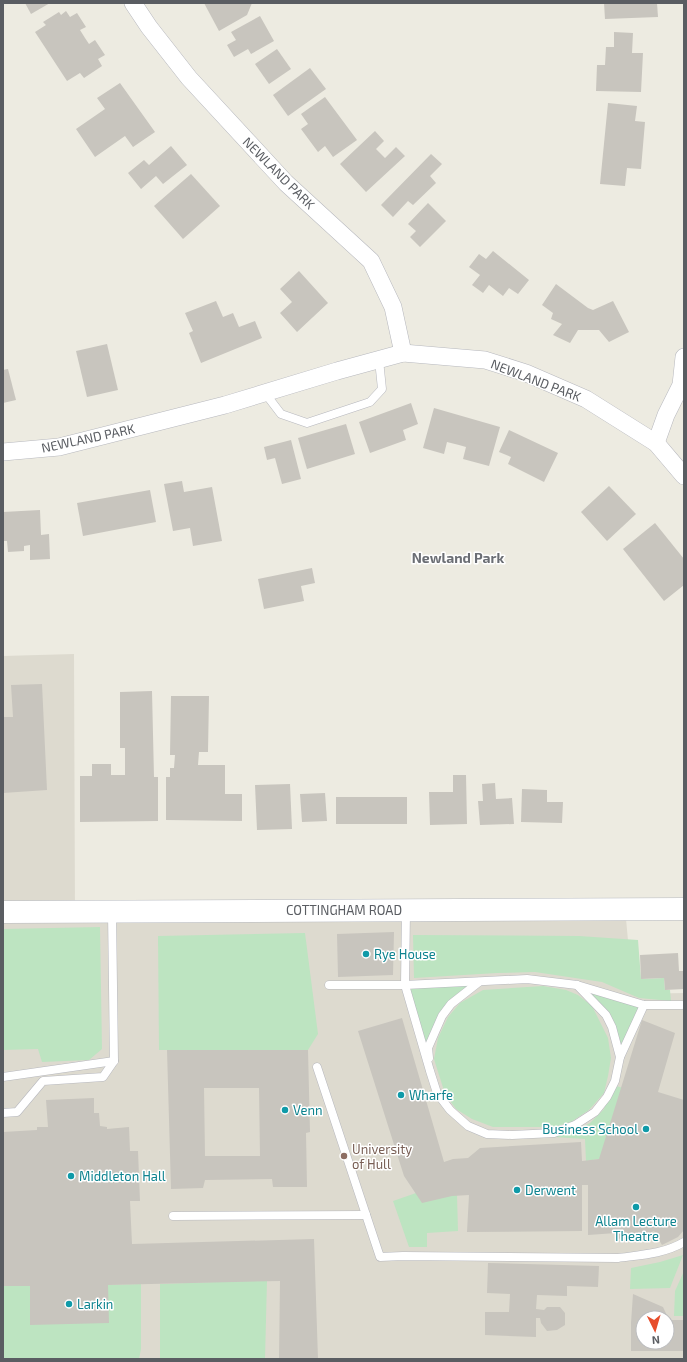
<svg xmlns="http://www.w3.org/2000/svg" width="687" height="1362" font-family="'Exo 2',sans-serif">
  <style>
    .education { fill: #dddacf; fill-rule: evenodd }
    .green { fill: #bde4c1 }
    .building { fill: #c8c5be; fill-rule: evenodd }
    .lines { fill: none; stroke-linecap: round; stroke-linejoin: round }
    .lane-casing { stroke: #b7b8be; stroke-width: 9 }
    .street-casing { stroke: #b7b8be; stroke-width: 18 }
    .secondary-casing { stroke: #b7bac0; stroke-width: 23 }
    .lane { stroke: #fff; stroke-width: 8 }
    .street { stroke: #fff; stroke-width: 17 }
    .secondary { stroke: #fff; stroke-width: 22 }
    .culture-dot { fill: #0f9aa8; stroke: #fff; stroke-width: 1.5 }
    .education-dot { fill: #8d6e63; stroke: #fff; stroke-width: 1.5 }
    .labels { text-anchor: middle; stroke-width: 3; stroke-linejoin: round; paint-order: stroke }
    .street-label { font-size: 13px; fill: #5a5d62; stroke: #fff }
    .culture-label { font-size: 13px; fill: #0d838f; stroke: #fff; text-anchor: start }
    .education-label { font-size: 13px; fill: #785e54; stroke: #fff; text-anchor: start }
    .neighbourhood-label { font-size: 14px; font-weight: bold; fill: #6b6e74; stroke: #fff }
  </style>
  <rect width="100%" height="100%" fill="#edebe1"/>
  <path class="education" d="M74 654 75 918 626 919 633 994 684 993V1359H3V656ZM643 1318H667V1342H643Z"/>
  <g class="green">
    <polygon points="100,927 102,1049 89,1060 42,1062 38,1049 3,1050 3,929"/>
    <polygon points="305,933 318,1034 308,1050 159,1050 158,936"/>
    <polygon points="413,935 579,936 638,940 641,979 664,978 665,990 670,990 671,1001 639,998 602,982 535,972 497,973 414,978"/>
    <polygon points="479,982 451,1004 428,1048 430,1071 405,985"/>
    <polygon points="577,985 644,1005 620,1057 612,1027"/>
    <polygon points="543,986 566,990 578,995 592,1006 608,1038 611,1058 608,1076 604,1093 589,1110 571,1122 554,1127 493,1127 472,1119 456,1109 445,1094 434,1059 438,1038 448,1017 460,1003 483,990"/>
    <polygon points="613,1085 623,1088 607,1145 599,1159 586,1161 585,1139 554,1137 571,1133 590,1123 604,1109"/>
    <polygon points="416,1193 457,1195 458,1231 427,1233 427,1247 409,1247 393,1201"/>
    <polygon points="683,1255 670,1288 630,1289 631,1268 660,1262"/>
    <polygon points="684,1271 684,1316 674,1316 675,1291"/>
    <polygon points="267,1280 265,1359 160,1359 160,1284"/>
    <polygon points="141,1284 141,1349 139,1359 3,1359 3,1286 30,1286 30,1325 108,1285"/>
  </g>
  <g class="building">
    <polygon points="25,3 50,3 31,14"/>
    <polygon points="204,3 252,3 247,15 219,31"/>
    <polygon points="604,3 657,3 658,17 605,19"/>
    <polygon points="66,11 70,17 77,13 86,27 80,30 85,38 89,44 95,40 105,55 98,59 102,66 84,78 80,73 67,81 35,32 46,25 43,22 59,12 61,15"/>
    <polygon points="260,16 274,41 251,54 248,49 234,57 227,45 236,40 231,32"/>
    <polygon points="614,32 633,33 632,53 643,53 641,92 596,91 597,65 605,65 606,47 614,47"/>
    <polygon points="277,49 291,69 269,84 255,64"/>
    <polygon points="310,68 326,89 288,116 273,95"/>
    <polygon points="120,83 155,132 133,147 125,136 95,157 76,129 105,109 97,98"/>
    <polygon points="325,97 357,140 333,157 325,146 318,152 301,129 308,124 301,114"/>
    <polygon points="608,103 637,106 635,121 645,122 641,169 627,168 625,186 600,184"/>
    <polygon points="375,131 384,141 376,149 385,158 396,147 405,156 366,192 340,164"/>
    <polygon points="171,146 187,165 163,184 156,176 141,189 128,173 144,160 149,165"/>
    <polygon points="431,154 442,164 430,176 436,183 413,205 408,201 393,217 381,205"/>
    <polygon points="191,174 220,206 183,239 154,206"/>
    <polygon points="428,203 446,221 420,247 410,237 416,231 408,224"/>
    <polygon points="493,251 529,280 518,294 509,288 503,296 489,285 483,293 472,285 480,275 469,267 479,254 486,259"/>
    <polygon points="299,271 328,303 297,332 280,313 292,302 280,289"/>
    <polygon points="556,284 588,308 593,310 613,301 629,332 609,342 599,330 578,330 570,343 553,335 562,324 551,319 553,313 542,305"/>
    <polygon points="216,301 223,317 233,313 239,327 255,321 262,338 201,363 189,333 193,331 185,313"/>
    <polygon points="107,344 118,390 87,397 76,351"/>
    <polygon points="8,369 16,400 3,403 3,370"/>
    <polygon points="411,403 418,424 403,430 406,440 370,453 359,422"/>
    <polygon points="434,408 500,427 489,466 463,459 466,447 459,445 447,442 444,454 423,448"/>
    <polygon points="346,424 355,454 307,469 298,438"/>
    <polygon points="509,430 558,453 544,482 508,464 511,457 499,452"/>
    <polygon points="291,440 301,479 282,484 275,458 267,460 264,447"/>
    <polygon points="182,481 184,492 212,487 222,541 193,546 190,528 173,531 164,484"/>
    <polygon points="609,486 636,514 607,541 581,512"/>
    <polygon points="150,490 156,522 83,536 77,503"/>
    <polygon points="40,510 41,535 49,534 50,559 30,560 30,545 24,546 24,551 8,552 7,541 3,541 3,512"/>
    <polygon points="655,523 684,559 684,585 664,601 623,549"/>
    <polygon points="312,568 315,583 301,586 304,601 264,609 258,579"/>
    <polygon points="42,684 47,790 3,793 3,717 13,717 11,685"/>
    <polygon points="152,691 154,777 158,777 158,821 80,822 80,776 92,776 92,764 111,764 111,775 125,775 125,748 120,748 120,692"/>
    <polygon points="171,696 209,696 208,752 199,752 198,765 225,765 225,794 242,794 242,821 166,820 166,777 170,777 170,768 174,768 175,755 170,755"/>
    <polygon points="453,775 466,775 467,824 430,825 429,792 453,792"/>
    <polygon points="495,783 496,799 512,798 514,824 480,825 478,801 483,801 482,784"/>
    <polygon points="290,784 292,829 257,830 255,785"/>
    <polygon points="522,789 547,790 547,802 563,802 562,823 521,822"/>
    <polygon points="325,793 327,821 302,822 300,794"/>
    <rect x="336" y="797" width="71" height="27"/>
    <polygon points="394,932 393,975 338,977 337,934"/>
    <polygon points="678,953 679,971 684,971 684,989 665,990 664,978 641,979 640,955"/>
    <polygon points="402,1018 444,1162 453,1159 468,1158 480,1148 581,1142 582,1161 599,1159 642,1020 675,1033 658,1092 684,1100 684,1230 678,1237 662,1245 654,1231 638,1238 635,1234 615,1240 616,1233 588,1235 588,1185 582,1185 582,1231 467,1232 469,1195 452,1196 422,1203 404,1176 358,1031"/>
    <path d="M167 1050H308L310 1132 306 1133 307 1187H273L272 1179 205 1180 203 1188 171 1189ZM204 1088H259L260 1156H205Z"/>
    <polygon points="94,1098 94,1113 99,1113 100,1126 107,1127 107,1129 129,1127 130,1151 138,1151 140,1201 130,1201 132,1244 314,1239 318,1359 279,1359 280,1281 108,1285 109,1323 30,1325 30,1286 3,1286 3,1132 37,1130 37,1127 48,1127 46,1100"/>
    <polygon points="488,1263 599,1266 598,1287 567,1286 567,1296 537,1295 536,1309 544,1310 547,1307 560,1307 565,1313 565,1325 557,1330 547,1331 541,1323 540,1318 536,1318 536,1337 485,1335 485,1312 509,1312 510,1294 487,1293"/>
    <path d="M633 1294 663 1307 669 1320H684V1351H631V1323ZM643 1318H667V1342H643Z"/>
  </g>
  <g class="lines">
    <defs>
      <g id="lane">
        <polyline points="265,393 281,414 307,423 370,402 382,389 379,360"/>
        <polyline points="406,911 405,985 430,1071 437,1093 450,1110 468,1126 487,1134 512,1135 554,1133 575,1125 595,1112 607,1097 615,1081 620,1057 612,1027 606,1015 577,985"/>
        <polyline points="329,985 405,985 527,979 577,985 644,1005 682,1005"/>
        <polyline points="620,1057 644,1005"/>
        <polyline points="429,1058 428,1048 442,1016 451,1004 479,982"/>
        <path d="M317 1067 380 1257 403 1256 618 1258C640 1255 664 1254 684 1242"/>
        <polyline points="3,1077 114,1061"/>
        <polyline points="3,1113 17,1112 43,1081 103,1077 114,1061 112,912"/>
        <polyline points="173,1216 366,1215"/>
      </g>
      <g id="street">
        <polyline points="133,3 149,27 189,78 286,183 371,261 393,307 403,353"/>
        <polyline points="656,443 666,415 681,385 684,357"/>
        <polyline points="3,452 59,447 225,405 337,371 403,353 485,360 526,373 586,399 656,443 684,476"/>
      </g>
      <polyline id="secondary" points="3,912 684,909"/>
    </defs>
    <use href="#lane" class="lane-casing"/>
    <use href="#street" class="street-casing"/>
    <use href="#secondary" class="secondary-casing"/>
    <use href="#lane" class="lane"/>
    <use href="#street" class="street"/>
    <use href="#secondary" class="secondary"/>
  </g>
  <g class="culture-dot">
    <circle cx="366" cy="954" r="4"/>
    <circle cx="401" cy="1095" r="4"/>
    <circle cx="285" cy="1110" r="4"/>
    <circle cx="646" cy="1129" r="4"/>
    <circle cx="71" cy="1176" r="4"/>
    <circle cx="517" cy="1190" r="4"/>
    <circle cx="636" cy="1207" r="4"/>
    <circle cx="69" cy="1304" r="4"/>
  </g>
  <circle class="education-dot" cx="344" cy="1156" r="4"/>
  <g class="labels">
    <g class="street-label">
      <text transform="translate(279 173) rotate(45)" y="5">NEWLAND PARK</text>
      <text transform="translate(536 380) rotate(21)" y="5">NEWLAND PARK</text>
      <text transform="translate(88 438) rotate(-12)" y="5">NEWLAND PARK</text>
      <text x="344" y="915">COTTINGHAM ROAD</text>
    </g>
    <g class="culture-label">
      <text x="374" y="959">Rye House</text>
      <text x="409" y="1100">Wharfe</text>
      <text x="293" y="1115">Venn</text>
      <text x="638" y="1134" text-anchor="end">Business School</text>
      <text x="79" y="1181">Middleton Hall</text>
      <text x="525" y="1195">Derwent</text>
      <text x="636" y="1226" text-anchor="middle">Allam Lecture<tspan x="636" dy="15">Theatre</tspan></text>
      <text x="77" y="1309">Larkin</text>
    </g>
    <g class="education-label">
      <text x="352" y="1154">University<tspan x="352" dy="15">of Hull</tspan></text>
    </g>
    <g class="neighbourhood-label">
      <text x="458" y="563">Newland Park</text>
    </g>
  </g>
  <rect width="687" height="1362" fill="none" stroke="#5a5d62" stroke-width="8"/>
  <g transform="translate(655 1330) rotate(175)"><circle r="19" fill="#ffffff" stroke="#bdbec0"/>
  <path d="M0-3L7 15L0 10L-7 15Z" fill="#e74d2c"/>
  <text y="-6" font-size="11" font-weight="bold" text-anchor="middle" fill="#5a5d62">N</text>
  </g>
</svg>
